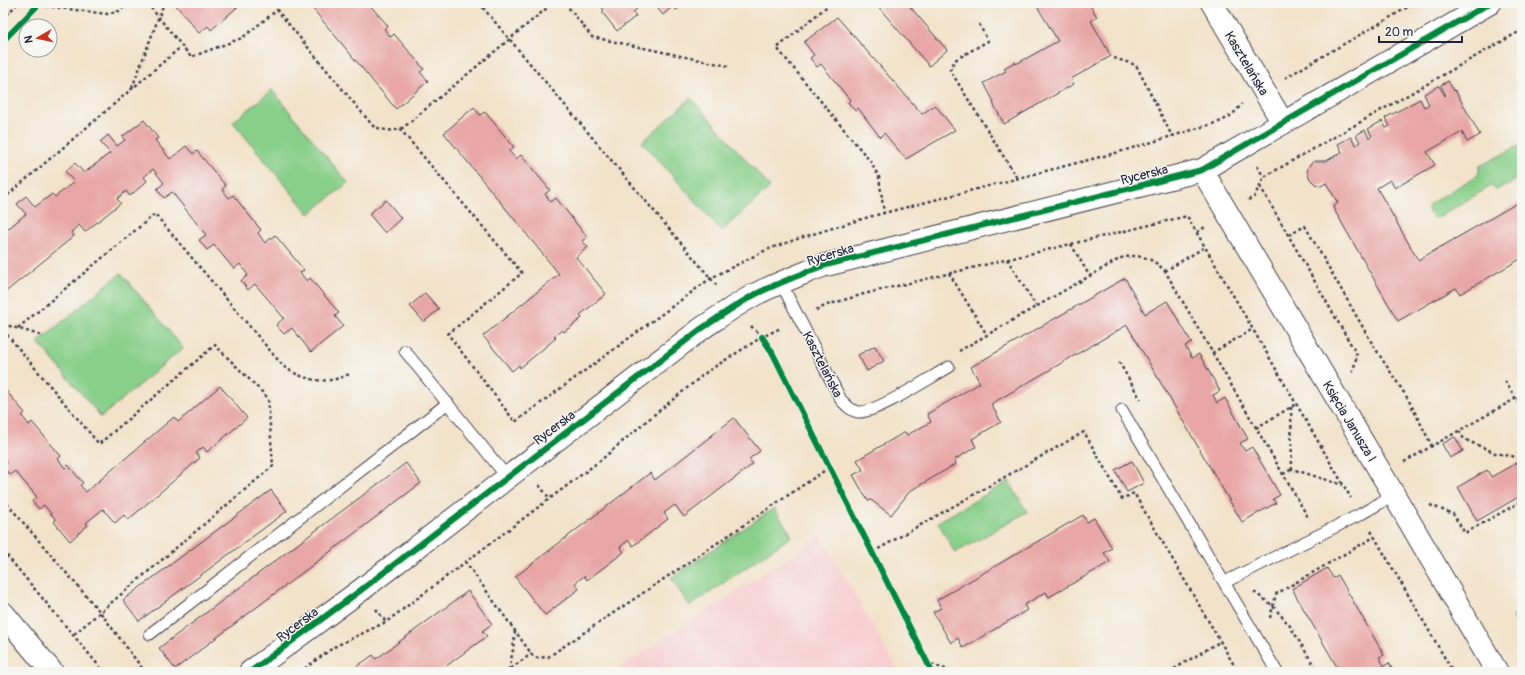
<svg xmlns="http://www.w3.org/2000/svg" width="1525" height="675" font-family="Pangolin,sans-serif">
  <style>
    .built { fill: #f7cfd2 }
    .green { fill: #88cf8a; stroke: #557862 }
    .building { fill: #e8a7a6 }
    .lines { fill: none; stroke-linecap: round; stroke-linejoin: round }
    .service-casing { stroke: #413f50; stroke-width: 13 }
    .minor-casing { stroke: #413f50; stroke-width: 24 }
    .path { stroke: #413f50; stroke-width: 2.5; stroke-dasharray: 3 3; stroke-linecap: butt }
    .service { stroke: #fff; stroke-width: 11 }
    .minor { stroke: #fff; stroke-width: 22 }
    .cycleway-casing { stroke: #f6f6f2; stroke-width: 8 }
    .cycleway { stroke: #00873e; stroke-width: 6 }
    .labels { text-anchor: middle; stroke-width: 3; stroke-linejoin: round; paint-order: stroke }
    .street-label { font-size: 13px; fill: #22223b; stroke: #f6f6f2 }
  </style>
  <rect width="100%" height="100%" fill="#f6f6f2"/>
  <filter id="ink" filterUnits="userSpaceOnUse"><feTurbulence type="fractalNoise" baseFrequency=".025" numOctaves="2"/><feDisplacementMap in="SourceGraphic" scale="8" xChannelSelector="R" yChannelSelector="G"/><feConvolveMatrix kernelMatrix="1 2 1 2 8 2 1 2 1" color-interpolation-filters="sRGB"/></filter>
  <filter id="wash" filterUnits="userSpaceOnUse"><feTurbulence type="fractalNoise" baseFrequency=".012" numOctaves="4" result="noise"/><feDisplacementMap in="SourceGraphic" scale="16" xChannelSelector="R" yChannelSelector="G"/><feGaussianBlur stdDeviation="0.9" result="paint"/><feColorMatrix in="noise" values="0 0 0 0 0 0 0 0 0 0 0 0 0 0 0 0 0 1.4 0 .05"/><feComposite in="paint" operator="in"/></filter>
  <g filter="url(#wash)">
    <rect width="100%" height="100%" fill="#f2e2c9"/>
    <polygon class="built" points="821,536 899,672 613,672"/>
    <g class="green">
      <polygon points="272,90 348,183 309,214 233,122"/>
      <polygon points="691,98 770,187 722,231 642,142"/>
      <polygon points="1520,145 1522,145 1522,176 1513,182 1496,190 1491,186 1441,216 1434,218 1429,213 1428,206 1433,202 1478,175 1480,166"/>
      <polygon points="121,273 183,348 101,417 38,342"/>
      <polygon points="1009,481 1027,512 955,553 938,522"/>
      <polygon points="774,508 792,536 690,606 671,578"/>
      <polygon points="1522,611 1522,633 1513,617"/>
    </g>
    <g id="blocks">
      <g class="building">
        <polygon points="174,3 242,3 211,30 208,26 199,33"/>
        <polygon points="308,3 368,3 388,26 384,29 391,37 394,34 424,69 420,72 428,81 396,109"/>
        <polygon points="598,3 644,3 633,12 636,16 617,31 602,12 604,10"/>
        <polygon points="653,3 684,3 676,10 673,6 663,15"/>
        <polygon points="875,3 907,3 947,50 929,66"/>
        <polygon points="1035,3 1089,3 1097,17 1091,21 1111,56 1071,79 1074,84 1004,124 993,103 994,102 984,83 1006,71 1004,68 1015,62 1016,64 1058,41"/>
        <polygon points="837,17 922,114 935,105 955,130 906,159 884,133 880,137 858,108 855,111 848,102 850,100 821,64 817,67 810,58 814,55 804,42"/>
        <polygon points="1448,81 1454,91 1455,90 1480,135 1467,142 1462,132 1427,152 1435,165 1395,188 1390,180 1377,188 1418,260 1521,201 1522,203 1522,258 1460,294 1456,288 1398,321 1335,211 1333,207 1338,203 1326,183 1321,186 1315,184 1310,179 1307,171 1310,164 1314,161 1326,161 1342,152 1338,144 1351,137 1356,145 1360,142 1356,135 1365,130 1369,138 1372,136 1368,129 1382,121 1386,128 1390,126 1385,118 1420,99 1424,107 1429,105 1424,94 1439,86 1445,96 1446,95 1441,85"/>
        <polygon points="474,107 480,115 485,112 514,147 509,151 516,159 521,155 550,190 545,194 551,202 556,198 587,237 582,241 588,247 576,257 606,294 580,315 582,318 564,332 562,330 554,336 556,338 520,368 519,365 512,371 483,336 559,274 444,133"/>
        <polygon points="144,120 158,138 155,140 170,159 186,146 193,154 197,151 226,186 222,189 229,198 233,195 261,230 258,233 265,243 275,235 304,270 300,273 307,281 310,278 339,313 335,316 343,326 311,352 292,328 284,334 276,325 284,318 255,284 248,290 241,281 248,275 240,264 234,269 214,245 207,250 199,240 206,235 172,192 164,198 157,189 164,183 153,169 144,177 147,181 130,196 126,191 117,199 121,203 85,232 79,225 71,232 74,236 3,294 3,233 26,214 17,204 26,196 35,207 52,194 55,197 74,182 65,171 75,163 84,173 110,153 100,142 108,135 117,146 125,140 122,137"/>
        <polygon points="386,200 401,218 385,233 369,214"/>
        <polygon points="1125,278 1145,314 1167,301 1192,343 1185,346 1192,358 1199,354 1220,391 1213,395 1217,403 1225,398 1248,439 1240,443 1245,451 1252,447 1280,495 1273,499 1276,503 1242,522 1127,325 991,404 1001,422 972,439 976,447 954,460 956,464 910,491 891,515 871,500 868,501 853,475 863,470 857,460 905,432 907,435 931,422 927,414 980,383 971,367"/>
        <polygon points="425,293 439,309 424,322 410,306"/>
        <polygon points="875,346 884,361 867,371 858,355"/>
        <polygon points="220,386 247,418 207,452 203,447 196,453 200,458 128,520 124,515 115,523 103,509 86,523 88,525 70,541 54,522 56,520 44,505 39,509 32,501 37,497 15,471 10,475 3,467 7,463 3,458 3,387 25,413 22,416 29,425 32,422 61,456 58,459 65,468 68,465 83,483 80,485 86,492 174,417 178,422"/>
        <polygon points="734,418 760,451 749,459 753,464 684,517 675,505 664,513 668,519 633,546 629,540 620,547 624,552 587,580 584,576 575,583 579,589 545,615 515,577 650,473 655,480"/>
        <polygon points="1455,437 1463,451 1450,458 1442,444"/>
        <polygon points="1522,460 1522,495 1477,521 1458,487 1487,470 1491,477"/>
        <polygon points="1132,461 1144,483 1127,492 1115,470"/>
        <polygon points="406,463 421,483 175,669 159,648"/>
        <polygon points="271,490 287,511 139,621 123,600"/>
        <polygon points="1083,515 1087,522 1094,518 1112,548 1104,553 1110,562 1049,597 1046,592 1024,605 1027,610 963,648 958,638 951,643 933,612 941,608 937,600"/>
        <polygon points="1327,568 1333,578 1338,575 1384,655 1379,657 1384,666 1389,663 1394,672 1340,672 1292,589"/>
        <polygon points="468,591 492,624 482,631 487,636 438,672 349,672 373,655 376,659"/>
      </g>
    </g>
  </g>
  <g filter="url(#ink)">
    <use href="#blocks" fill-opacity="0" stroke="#413f50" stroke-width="1"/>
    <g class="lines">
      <defs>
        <g id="service">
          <path d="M781 283 841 400C846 405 851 411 858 412 875 414 931 377 949 367"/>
          <polyline points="405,351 507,477"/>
          <polyline points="1122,410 1277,672"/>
          <polyline points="1225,582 1361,514 1394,495"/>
          <polyline points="150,634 448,403"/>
        </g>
        <g id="minor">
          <polyline points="1212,3 1283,123"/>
          <polyline points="1202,170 1394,495 1497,672"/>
          <polyline points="3,613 52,672"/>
          <path d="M250 672 361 590 701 329C719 317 737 304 756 294 778 283 800 275 822 266L1202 170 1490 3"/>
        </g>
      </defs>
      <use href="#service" class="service-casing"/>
      <use href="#minor" class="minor-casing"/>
      <g class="path">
        <polyline points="22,3 107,14 119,11 129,3"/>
        <path d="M147 3 191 57 242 38 277 10 373 126C382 130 394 133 404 127L553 3"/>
        <polyline points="479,3 718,287"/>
        <polyline points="565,3 592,37 728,66"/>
        <polyline points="831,3 777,48 870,161 879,177 884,213"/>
        <polyline points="3,19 18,3"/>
        <polyline points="979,24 988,41 955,60 950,70 1017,178"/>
        <polyline points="1114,58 1136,65 1172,136"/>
        <polyline points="1285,78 1415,3"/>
        <polyline points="132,88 164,3"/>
        <polyline points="400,129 522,273 448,334 515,422 711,278 766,250 800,238 869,217 1119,152 1222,121 1233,114 1242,104"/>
        <polyline points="1257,166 1264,177"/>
        <polyline points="1260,186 1357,355 1352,375"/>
        <polyline points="3,199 182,46"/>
        <polyline points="1248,200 1254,197 1264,177 1522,30"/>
        <polyline points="1197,232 1207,226"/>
        <polyline points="1289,235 1305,226 1373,345 1408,399 1432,446"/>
        <polyline points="1071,244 1089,275"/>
        <polyline points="1007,259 1036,306"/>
        <polyline points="1165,271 1205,247"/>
        <polyline points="949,273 987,335"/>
        <polyline points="816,310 827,305 864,294 1187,216 1351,498"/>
        <polyline points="3,324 43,336"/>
        <polyline points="751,326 762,337"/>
        <path d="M18 328 155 214 283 366C304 381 327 386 351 373"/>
        <polyline points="3,330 99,444 215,345 268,398 273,466 73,635"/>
        <path d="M959 351 1121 258C1140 253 1152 258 1165 271L1309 519"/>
        <polyline points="1212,353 1253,329"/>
        <polyline points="1119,362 1141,400"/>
        <polyline points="1505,381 1522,409"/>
        <polyline points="1291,407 1292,469 1343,485"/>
        <polyline points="1256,428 1296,404"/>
        <polyline points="1459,431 1464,439 1495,453 1522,458"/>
        <polyline points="1404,462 1522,395"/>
        <polyline points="1283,474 1292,469"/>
        <polyline points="539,485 550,499"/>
        <polyline points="3,499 100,612 145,672"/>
        <polyline points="1430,505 1453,514 1465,533 1522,501"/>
        <polyline points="1371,531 1453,672"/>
        <polyline points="3,551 104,672"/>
        <polyline points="873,552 1084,432 1122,499 1134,493 1238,672"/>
        <polyline points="465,561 533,656 537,658 548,657 830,467"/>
        <polyline points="1254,592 1272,605 1290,626 1318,672"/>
        <polyline points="376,609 386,622"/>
        <polyline points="1270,618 1276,594 1374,537"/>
        <polyline points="926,662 953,672"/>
        <polyline points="509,670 513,650 515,631"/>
        <polyline points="300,672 334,647 386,622 601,460 644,423 708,371 762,337 781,328"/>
        <polyline points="506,672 531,654"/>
        <polyline points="1169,672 1221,641"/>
      </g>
      <use href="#service" class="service"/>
      <use href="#minor" class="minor"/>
      <defs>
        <g id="cycleway">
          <polyline points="3,41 40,3"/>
          <polyline points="762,337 772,352 932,672"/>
          <path d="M250 672 361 590 701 329C719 317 737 304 756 294 778 283 800 275 822 266L1202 170 1490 3"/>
        </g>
      </defs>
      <use href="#cycleway" class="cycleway-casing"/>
      <use href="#cycleway" class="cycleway"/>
    </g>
  </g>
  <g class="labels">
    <g class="street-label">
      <text transform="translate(1247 63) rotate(59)" y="5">Kasztelańska</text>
      <text transform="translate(1144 174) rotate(-14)" y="5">Rycerska</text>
      <text transform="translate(830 254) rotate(-17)" y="5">Rycerska</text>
      <text transform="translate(823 364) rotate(63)" y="5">Kasztelańska</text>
      <text transform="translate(1350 421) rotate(59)" y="5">Księcia Janusza I</text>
      <text transform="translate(554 427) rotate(-37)" y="5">Rycerska</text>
      <text transform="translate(297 624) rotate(-37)" y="5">Rycerska</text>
    </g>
  </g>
  <rect width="1525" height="675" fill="none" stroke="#f6f6f2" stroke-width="16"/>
  <g transform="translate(38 38) rotate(261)"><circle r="19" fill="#f6f6f2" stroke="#a1a1a9"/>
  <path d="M0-3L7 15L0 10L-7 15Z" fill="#c8321e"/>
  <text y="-6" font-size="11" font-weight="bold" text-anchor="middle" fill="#22223b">N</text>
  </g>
  <path d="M1379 36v6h83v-6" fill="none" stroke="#22223b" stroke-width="2"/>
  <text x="1385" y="36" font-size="12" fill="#22223b" stroke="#f6f6f2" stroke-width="3" paint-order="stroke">20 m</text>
</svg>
